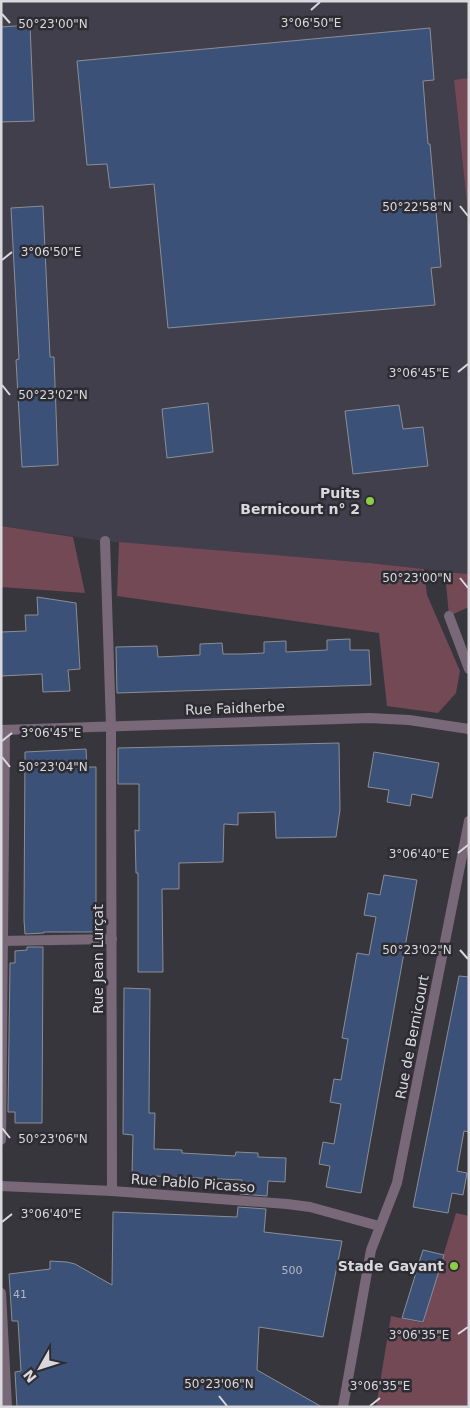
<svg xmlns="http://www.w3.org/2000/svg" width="470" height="1408" font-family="'DejaVu Sans',sans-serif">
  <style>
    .built { fill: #423f4c }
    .green { fill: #734956 }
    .building { fill: #3c5178; stroke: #8a8e96 }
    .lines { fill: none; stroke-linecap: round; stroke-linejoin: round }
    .lane { stroke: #796978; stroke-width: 10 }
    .street { stroke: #796978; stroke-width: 10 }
    .ticks { fill: none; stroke: #d9d9dd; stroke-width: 2 }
    .poi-dot { fill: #8cce45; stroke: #2e2c33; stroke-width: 2 }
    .labels { text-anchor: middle; stroke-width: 5; stroke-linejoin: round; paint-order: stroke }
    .number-label { font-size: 11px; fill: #b2b7c4 }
    .poi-label { font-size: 14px; font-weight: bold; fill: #d9d9dd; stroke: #2e2c33; text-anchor: end }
    .street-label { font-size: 14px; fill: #d9d9dd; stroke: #2e2c33 }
    .ticks-label { font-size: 12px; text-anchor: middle; fill: #d9d9dd; stroke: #2e2c33; stroke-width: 5; stroke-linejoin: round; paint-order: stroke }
  </style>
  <rect width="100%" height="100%" fill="#38363d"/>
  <polygon class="built" points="1,1 469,1 469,78 454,81 469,223 469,574 369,563 105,541 1,526"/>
  <g class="green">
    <polygon points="469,78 469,223 454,80"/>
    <polygon points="1,526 73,537 85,593 1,587"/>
    <polygon points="119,542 369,563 424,569 427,595 460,671 456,693 438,713 387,706 379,633 117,596"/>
    <polygon points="445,572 469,574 469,607 449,616"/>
    <polygon points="456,1213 469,1216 469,1407 376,1407 391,1316 423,1323"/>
  </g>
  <g class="building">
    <polygon points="30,25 34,121 1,122 1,27"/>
    <polygon points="430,28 434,80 423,81 428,144 430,144 441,267 431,268 435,305 168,328 154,184 110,188 107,164 87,165 77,61"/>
    <polygon points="43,206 50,357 54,357 58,465 22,467 16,360 19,359 11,208"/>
    <polygon points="208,403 213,452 167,458 162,409"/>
    <polygon points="399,405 403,429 423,427 428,466 353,474 345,411"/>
    <polygon points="37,597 76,603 80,669 68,670 70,691 43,692 42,674 1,676 1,632 26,631 25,615 38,615"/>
    <polygon points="350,639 350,650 369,650 371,685 117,693 116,647 157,646 158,657 200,655 200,644 222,643 223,654 243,654 264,653 264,642 286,641 286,652 327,650 327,640"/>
    <polygon points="339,743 340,810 336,837 276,838 275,812 238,813 238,825 224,824 223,862 179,863 179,889 162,889 163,972 138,972 138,873 136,873 135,830 139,831 139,784 118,784 118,748"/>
    <polygon points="86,749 87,767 96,767 96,932 44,932 44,933 25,934 24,920 25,752"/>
    <polygon points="374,752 439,763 432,798 412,794 410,806 387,802 389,790 368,787"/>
    <polygon points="384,875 417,880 361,1193 326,1187 330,1166 319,1164 323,1142 334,1144 341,1104 330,1102 334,1079 341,1080 348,1039 342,1038 357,953 369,955 376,917 364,915 368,893 380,895"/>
    <polygon points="27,947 43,947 42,1123 15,1123 15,1112 8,1112 10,963 15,963 15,951 27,950"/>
    <polygon points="459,976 469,977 469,1132 464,1131 457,1171 467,1173 463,1195 452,1193 448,1213 413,1207"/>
    <polygon points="124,988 150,989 149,1113 155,1113 154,1149 182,1150 182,1153 235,1156 236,1152 258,1153 258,1157 286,1158 285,1182 268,1181 267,1196 240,1194 242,1180 132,1175 133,1135 123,1134"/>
    <polygon points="238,1207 266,1209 264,1232 342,1241 323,1337 259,1327 257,1370 322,1407 17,1407 15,1372 21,1371 18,1321 12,1321 9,1274 50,1269 50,1261 67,1262 75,1264 112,1285 113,1212 237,1217"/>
    <polygon points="423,1250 444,1255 423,1322 402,1318"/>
  </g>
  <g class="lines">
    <g class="lane">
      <polyline points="105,541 111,726"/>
      <polyline points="449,616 469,669"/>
    </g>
    <g class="street">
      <polyline points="111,726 112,1191"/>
      <polyline points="1,730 369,718 409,720 469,729"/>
      <polyline points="1,941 112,939"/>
      <polyline points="1,1140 5,730"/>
      <polyline points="1,1186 112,1191 287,1204 310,1207 379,1226"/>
      <polyline points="1,1293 7,1407"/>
      <polyline points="343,1407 371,1250 397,1183 469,821"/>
    </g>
  </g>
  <path class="ticks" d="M311 10 320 2M2 14 10 23M460 206 468 216M2 260 12 252M458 372 468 364M2 385 10 395M460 578 468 588M2 741 12 733M2 757 10 767M458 853 468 845M460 950 468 959M2 1128 10 1138M2 1222 12 1214M458 1334 468 1327M219 1396 227 1406M370 1406 380 1398"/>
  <g class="poi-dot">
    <circle cx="370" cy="501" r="5"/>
    <circle cx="454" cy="1266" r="5"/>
  </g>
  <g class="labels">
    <g class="number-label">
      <text x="292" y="1274">500</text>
      <text x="20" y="1298">41</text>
    </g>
    <g class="poi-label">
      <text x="360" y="498">Puits<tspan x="360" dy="16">Bernicourt n° 2</tspan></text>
      <text x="444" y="1271">Stade Gayant</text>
    </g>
    <g class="street-label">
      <text transform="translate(235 708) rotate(-2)" y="5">Rue Faidherbe</text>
      <text transform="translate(98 959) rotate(-90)" y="5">Rue Jean Lurçat</text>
      <text transform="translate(412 1037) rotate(-79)" y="5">Rue de Bernicourt</text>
      <text transform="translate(193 1183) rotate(4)" y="5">Rue Pablo Picasso</text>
    </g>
  </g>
  <g class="ticks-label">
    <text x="311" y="27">3°06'50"E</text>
    <text x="53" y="28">50°23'00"N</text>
    <text x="417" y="211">50°22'58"N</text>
    <text x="51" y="256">3°06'50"E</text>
    <text x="419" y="377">3°06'45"E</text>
    <text x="53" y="399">50°23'02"N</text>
    <text x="417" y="582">50°23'00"N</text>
    <text x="51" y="737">3°06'45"E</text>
    <text x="53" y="771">50°23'04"N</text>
    <text x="419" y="858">3°06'40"E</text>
    <text x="417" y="954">50°23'02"N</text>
    <text x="53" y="1143">50°23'06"N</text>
    <text x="51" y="1218">3°06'40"E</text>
    <text x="419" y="1339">3°06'35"E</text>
    <text x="219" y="1388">50°23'06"N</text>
    <text x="380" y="1390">3°06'35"E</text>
  </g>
  <rect width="470" height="1408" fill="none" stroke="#d9d9dd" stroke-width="5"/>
  <g transform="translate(40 1368) rotate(231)" stroke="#2e2c33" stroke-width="4" paint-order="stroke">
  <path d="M0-4L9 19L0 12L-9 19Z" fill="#d9d9dd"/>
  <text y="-8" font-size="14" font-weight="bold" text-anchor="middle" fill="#d9d9dd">N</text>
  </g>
</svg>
